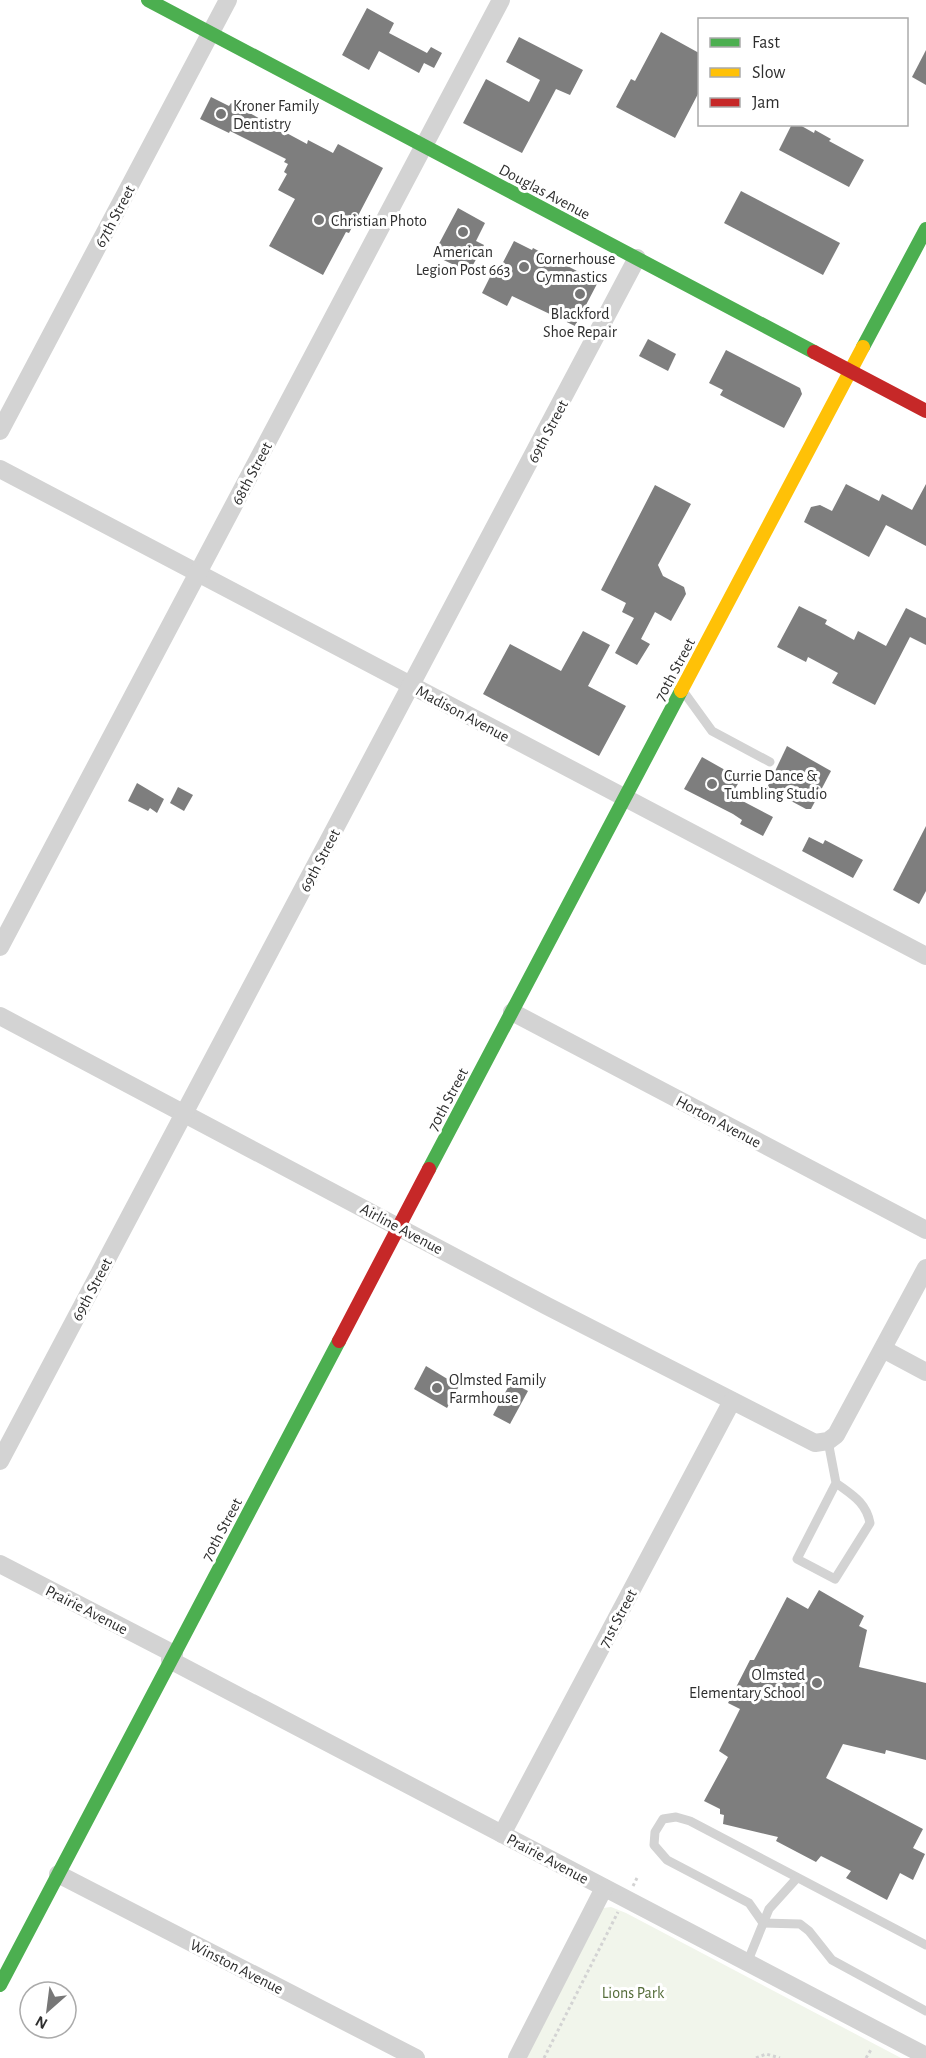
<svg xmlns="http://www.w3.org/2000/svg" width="926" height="2058" font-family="'Alegreya Sans',sans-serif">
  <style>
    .green { fill: #f1f5eb }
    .building { fill: #7e7e7e }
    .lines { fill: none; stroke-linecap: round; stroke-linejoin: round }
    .path { stroke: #d3d3d3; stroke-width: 3; stroke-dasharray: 3 3; stroke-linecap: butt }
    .lane { stroke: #d3d3d3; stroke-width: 9 }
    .street { stroke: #d3d3d3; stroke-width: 18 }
    .fast { stroke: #4caf50; stroke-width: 14 }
    .slow { stroke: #ffc107; stroke-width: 14 }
    .jam { stroke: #c62828; stroke-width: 14 }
    .poi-dot { fill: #777; stroke: #fff; stroke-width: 2 }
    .labels { text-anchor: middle; stroke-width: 6; stroke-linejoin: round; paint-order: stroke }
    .poi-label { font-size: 16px; fill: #2e2e2e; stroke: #fff; text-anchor: start }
    .street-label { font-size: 16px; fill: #2e2e2e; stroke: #fff }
    .park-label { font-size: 16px; fill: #546c39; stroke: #fff }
  </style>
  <rect width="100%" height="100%" fill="#fff"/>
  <polygon class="green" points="611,1907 626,1913 901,2058 525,2058 603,1908"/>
  <g class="building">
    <polygon points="367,8 394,23 389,33 427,53 431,47 442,53 434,68 424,63 419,73 379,51 369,70 342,55"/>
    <polygon points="661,32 699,53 699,92 675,138 616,107 631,79 635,81"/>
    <polygon points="519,37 583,70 570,95 556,89 522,153 463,123 486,79 529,102 540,80 506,62"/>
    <polygon points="926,50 926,85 912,77"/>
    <polygon points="211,97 229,106 231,103 307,144 308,140 333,153 338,144 383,168 349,233 346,232 323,275 269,246 295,199 278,190 287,174 284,172 288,164 284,162 286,159 230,131 229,133 200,119"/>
    <polygon points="792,124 798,124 814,133 815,130 831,139 829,141 864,160 849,187 779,150"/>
    <polygon points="741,191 840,243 823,275 724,223"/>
    <polygon points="458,208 485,223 476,241 484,245 469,272 433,255"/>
    <polygon points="514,241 532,250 533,248 598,282 575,326 512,296 507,306 482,293 491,275 495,278"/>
    <polygon points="648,339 676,354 668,371 639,356"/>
    <polygon points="726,350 800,388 802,394 784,428 720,395 723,390 709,383"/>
    <polygon points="846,484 879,501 882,494 912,510 926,484 926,546 886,525 869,557 804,522 811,507 820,505 832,511"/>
    <polygon points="655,485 691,504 658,565 663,576 684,587 686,594 671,621 655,612 641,639 650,644 637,665 615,653 634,618 622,612 626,603 601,590"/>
    <polygon points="799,606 827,620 825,624 854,640 858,631 886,646 906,608 926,618 926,645 910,637 875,705 832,683 838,673 808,657 806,662 777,647"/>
    <polygon points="583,631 610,645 588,686 626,706 599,756 483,694 510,644 561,671"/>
    <polygon points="787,746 831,771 811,809 806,809 767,788"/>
    <polygon points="702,757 741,779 731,795 773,817 763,836 740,824 742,820 733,814 684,789"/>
    <polygon points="137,783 164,799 157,813 150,808 148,811 128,801"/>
    <polygon points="178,787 193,795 184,811 170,803"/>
    <polygon points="926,826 926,891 919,904 893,890"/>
    <polygon points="809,837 823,844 825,840 863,860 853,878 802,851"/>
    <polygon points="426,1366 459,1386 447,1408 414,1389"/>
    <polygon points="511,1382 528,1391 510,1424 493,1415"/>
    <polygon points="819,1590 864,1616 859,1626 867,1630 859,1667 926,1683 926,1760 886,1750 885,1754 843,1744 826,1778 923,1829 913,1848 925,1854 913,1880 900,1873 887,1900 846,1878 851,1871 821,1856 816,1862 776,1841 778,1837 723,1824 724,1815 720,1814 720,1809 704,1801 728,1757 719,1751 740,1709 728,1703 750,1660 754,1660 787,1597 808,1609"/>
  </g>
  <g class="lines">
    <g class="path">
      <polyline points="633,1886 637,1878"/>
      <polyline points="544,2058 618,1912"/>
      <polyline points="756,2058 766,2054 780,2058"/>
      <polyline points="866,2058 872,2048"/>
    </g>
    <g class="lane">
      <polyline points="683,691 712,731 770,762"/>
      <path d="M828 1441 836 1483 797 1559 835 1579 870 1523C866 1502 852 1495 836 1483"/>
      <polyline points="763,1923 749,1903 667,1860 654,1845 655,1832 663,1819 676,1817 690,1821 926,1945"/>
      <polyline points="763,1923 800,1924 809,1931 832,1960 926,2011"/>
      <polyline points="747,1963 769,1909 797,1878"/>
    </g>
    <g class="street">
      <polyline points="0,431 228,0"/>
      <polyline points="0,469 926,956"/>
      <polyline points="0,947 501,0"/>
      <polyline points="512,1012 926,1230"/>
      <polyline points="0,1016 547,1306 815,1443 828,1441 836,1435 926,1268"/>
      <polyline points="883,1349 926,1372"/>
      <polyline points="0,1461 637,258"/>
      <polyline points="0,1564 174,1654"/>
      <polyline points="170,1660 926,2056"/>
      <polyline points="502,1834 732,1401"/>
      <polyline points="58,1874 416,2058"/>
      <polyline points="517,2058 604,1888"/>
    </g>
    <g class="fast">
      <polyline points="148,0 814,352"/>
      <polyline points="863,347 926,229"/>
      <polyline points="429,1169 681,691"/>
      <polyline points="0,1985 339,1341"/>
    </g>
    <polyline class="slow" points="681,691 863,347"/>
    <g class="jam">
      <polyline points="814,352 926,411"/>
      <polyline points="339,1341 429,1169"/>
    </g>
  </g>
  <g class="poi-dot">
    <circle cx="221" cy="114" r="6"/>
    <circle cx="319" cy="220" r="6"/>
    <circle cx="463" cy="232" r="6"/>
    <circle cx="524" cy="267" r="6"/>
    <circle cx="580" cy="294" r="6"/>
    <circle cx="712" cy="784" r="6"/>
    <circle cx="437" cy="1388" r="6"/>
    <circle cx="817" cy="1683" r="6"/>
  </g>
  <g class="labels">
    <g class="poi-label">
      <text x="233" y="111">Kroner Family<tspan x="233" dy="18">Dentistry</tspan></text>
      <text x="331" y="226">Christian Photo</text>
      <text x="463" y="257" text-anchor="middle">American<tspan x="463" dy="18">Legion Post 663</tspan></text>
      <text x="536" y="264">Cornerhouse<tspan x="536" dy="18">Gymnastics</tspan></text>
      <text x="580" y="319" text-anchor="middle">Blackford<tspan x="580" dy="18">Shoe Repair</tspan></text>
      <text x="724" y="781">Currie Dance &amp;<tspan x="724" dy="18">Tumbling Studio</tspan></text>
      <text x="449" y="1385">Olmsted Family<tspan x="449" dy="18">Farmhouse</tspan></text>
      <text x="805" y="1680" text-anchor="end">Olmsted<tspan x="805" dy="18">Elementary School</tspan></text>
    </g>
    <g class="street-label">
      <text transform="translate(545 191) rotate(28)" y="6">Douglas Avenue</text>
      <text transform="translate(114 216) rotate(-62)" y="6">67th Street</text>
      <text transform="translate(547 431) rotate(-62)" y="6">69th Street</text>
      <text transform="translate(251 473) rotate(-62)" y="6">68th Street</text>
      <text transform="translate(674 669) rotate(-62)" y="6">70th Street</text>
      <text transform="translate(463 713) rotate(28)" y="6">Madison Avenue</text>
      <text transform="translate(319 860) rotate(-62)" y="6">69th Street</text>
      <text transform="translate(447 1099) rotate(-62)" y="6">70th Street</text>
      <text transform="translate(719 1121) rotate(28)" y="6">Horton Avenue</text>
      <text transform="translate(402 1228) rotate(28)" y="6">Airline Avenue</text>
      <text transform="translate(91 1289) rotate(-62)" y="6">69th Street</text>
      <text transform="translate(221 1529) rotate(-62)" y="6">70th Street</text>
      <text transform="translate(87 1609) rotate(27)" y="6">Prairie Avenue</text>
      <text transform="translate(617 1618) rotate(-62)" y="6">71st Street</text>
      <text transform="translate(548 1858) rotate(28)" y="6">Prairie Avenue</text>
      <text transform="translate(237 1966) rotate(27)" y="6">Winston Avenue</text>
    </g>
    <g class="park-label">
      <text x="633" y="1998">Lions Park</text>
    </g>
  </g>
  <rect x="698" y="18" width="210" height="108" fill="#ffffff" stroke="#ababab" stroke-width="1.5"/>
  <rect x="710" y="38" width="30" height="9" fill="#4caf50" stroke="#ababab" stroke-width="1.5"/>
  <text x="752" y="48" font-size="18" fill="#2e2e2e">Fast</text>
  <rect x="710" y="68" width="30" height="9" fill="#ffc107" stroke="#ababab" stroke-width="1.5"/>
  <text x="752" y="78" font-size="18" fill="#2e2e2e">Slow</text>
  <rect x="710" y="98" width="30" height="9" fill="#c62828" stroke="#ababab" stroke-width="1.5"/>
  <text x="752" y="108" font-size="18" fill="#2e2e2e">Jam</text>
  <g transform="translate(48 2010) rotate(208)"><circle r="28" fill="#ffffff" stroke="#ababab" stroke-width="1.5"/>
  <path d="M0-4.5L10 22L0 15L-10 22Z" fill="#777777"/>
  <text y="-9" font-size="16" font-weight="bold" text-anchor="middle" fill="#2e2e2e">N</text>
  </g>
</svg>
